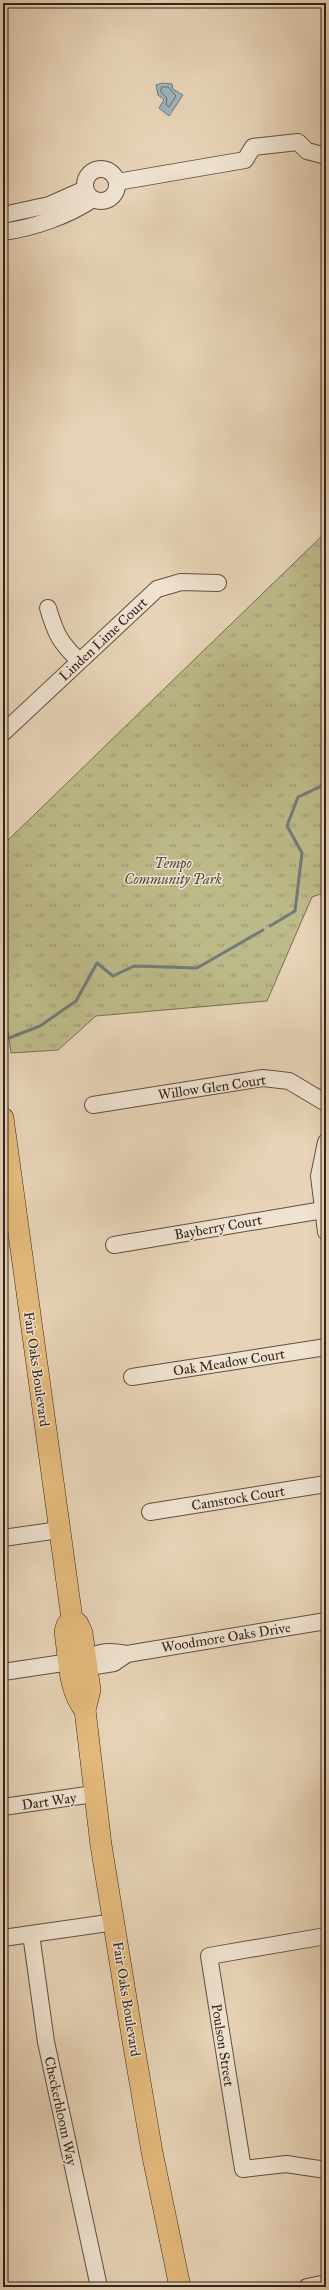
<svg xmlns="http://www.w3.org/2000/svg" width="329" height="2290" font-family="'IM FELL Great Primer',serif">
  <style>
    .park { fill: url(#park-tufts); stroke: #786f52 }
    .water { fill: #9db4ba; stroke: #737a7a }
    .lines { fill: none; stroke-linecap: round; stroke-linejoin: round }
    .shore { stroke: #686c6a; stroke-width: 1 }
    .stream { stroke: #737a7a; stroke-width: 3 }
    .minor-casing { stroke: #605042; stroke-width: 18 }
    .major-casing { stroke: #33241b; stroke-width: 22 }
    .minor { stroke: #efe2d0; stroke-width: 16 }
    .major { stroke: #e4ba7c; stroke-width: 21 }
    .labels { text-anchor: middle; stroke-width: 3; stroke-linejoin: round; paint-order: stroke }
    .street-label { font-size: 14px; fill: #33241b; stroke: #efe2d0 }
    .park-label { font-size: 14px; font-style: italic; fill: #564a36; stroke: #efe2d0 }
  </style>
  <defs>
    <pattern id="park-tufts" width="24" height="20" patternUnits="userSpaceOnUse"><rect width="24" height="20" fill="#bdba89"/><path d="M3 7l-1-3M5 7V3M7 7l1-3M15 17l-1-3M17 17v-4M19 17l1-3" fill="none" stroke="#9a976f"/></pattern>
  </defs>
  <rect width="100%" height="100%" fill="#e7d3b7"/>
  <filter id="stains"><feTurbulence type="fractalNoise" baseFrequency=".005" numOctaves="4"/><feColorMatrix values="0 0 0 0 .2 0 0 0 0 .09 0 0 0 0 .02 0 0 0 .5 -.17"/></filter>
  <radialGradient id="worn" r=".72"><stop offset=".6" stop-color="#630" stop-opacity="0"/><stop offset="1" stop-color="#630" stop-opacity=".3"/></radialGradient>
  <polygon class="park" points="326,532 326,892 312,897 267,1001 96,1016 58,1050 11,1053 3,996 3,845"/>
  <polygon class="water" points="162,83 172,84 173,89 183,95 169,116 159,108 164,100 158,95 156,85"/>
  <g class="lines">
    <polygon class="shore" points="162,87 168,87 176,96 169,107 166,105 167,98 161,92"/>
    <g class="stream">
      <polyline points="270,926 295,911 302,853 287,826 298,797 326,784"/>
      <polyline points="9,1038 40,1026 76,1001 97,963 113,976 134,966 197,968 263,930"/>
    </g>
    <defs>
      <g id="minor">
        <circle cx="101" cy="185" r="16"/>
        <polyline points="117,182 245,160 253,147 298,142 307,151 326,156"/>
        <polyline points="3,215 49,205 85,189"/>
        <path d="M3 232C33 228 68 216 93 199"/>
        <path d="M48 608C56 635 60 642 79 661"/>
        <polyline points="3,733 157,589 181,582 218,583"/>
        <polyline points="93,1105 263,1078 289,1081 326,1103"/>
        <polyline points="326,1142 319,1176 326,1232"/>
        <polyline points="114,1245 323,1210"/>
        <polyline points="132,1377 326,1347"/>
        <polyline points="150,1512 326,1484"/>
        <polyline points="3,1538 59,1530"/>
        <path d="M86 1661C98 1650 111 1651 127 1654L326 1621"/>
        <polyline points="3,1672 70,1662 86,1661 95,1666 114,1663 127,1654"/>
        <polyline points="3,1807 94,1794"/>
        <polyline points="31,1934 46,2042 99,2287"/>
        <polyline points="326,1936 209,1956 243,2169 286,2164 326,2170"/>
        <polyline points="3,1938 115,1922"/>
        <polyline points="307,2287 326,2283"/>
      </g>
      <g id="major">
        <polyline points="3,1118 72,1619 78,1624 82,1633 90,1690 85,1710 101,1845 133,2041 152,2152 180,2287"/>
        <path d="M72 1619 67 1625 65 1632C69 1657 68 1690 85 1710"/>
      </g>
    </defs>
    <use href="#minor" class="minor-casing"/>
    <use href="#major" class="major-casing"/>
    <use href="#minor" class="minor"/>
    <use href="#major" class="major"/>
  </g>
  <g class="labels">
    <g class="street-label">
      <text transform="translate(103 639) rotate(-43)" y="5">Linden Lime Court</text>
      <text transform="translate(212 1087) rotate(-8)" y="5">Willow Glen Court</text>
      <text transform="translate(218 1227) rotate(-10)" y="5">Bayberry Court</text>
      <text transform="translate(229 1362) rotate(-9)" y="5">Oak Meadow Court</text>
      <text transform="translate(37 1369) rotate(82)" y="5">Fair Oaks Boulevard</text>
      <text transform="translate(238 1498) rotate(-9)" y="5">Camstock Court</text>
      <text transform="translate(226 1637) rotate(-9)" y="5">Woodmore Oaks Drive</text>
      <text transform="translate(49 1801) rotate(-8)" y="5">Dart Way</text>
      <text transform="translate(127 1999) rotate(81)" y="5">Fair Oaks Boulevard</text>
      <text transform="translate(223 2045) rotate(81)" y="5">Poulson Street</text>
      <text transform="translate(61 2111) rotate(78)" y="5">Checkerbloom Way</text>
    </g>
    <g class="park-label">
      <text x="173" y="868">Tempo<tspan x="173" dy="16">Community Park</tspan></text>
    </g>
  </g>
  <rect width="329" height="2290" fill="none" stroke="#e7d3b7" stroke-width="16"/>
  <rect x="4" y="4" width="321" height="2282" fill="none" stroke="#33241b" stroke-width="2"/>
  <rect x="8" y="8" width="313" height="2274" fill="none" stroke="#33241b"/>
  <rect width="100%" height="100%" filter="url(#stains)"/>
  <rect width="100%" height="100%" fill="url(#worn)"/>
</svg>
